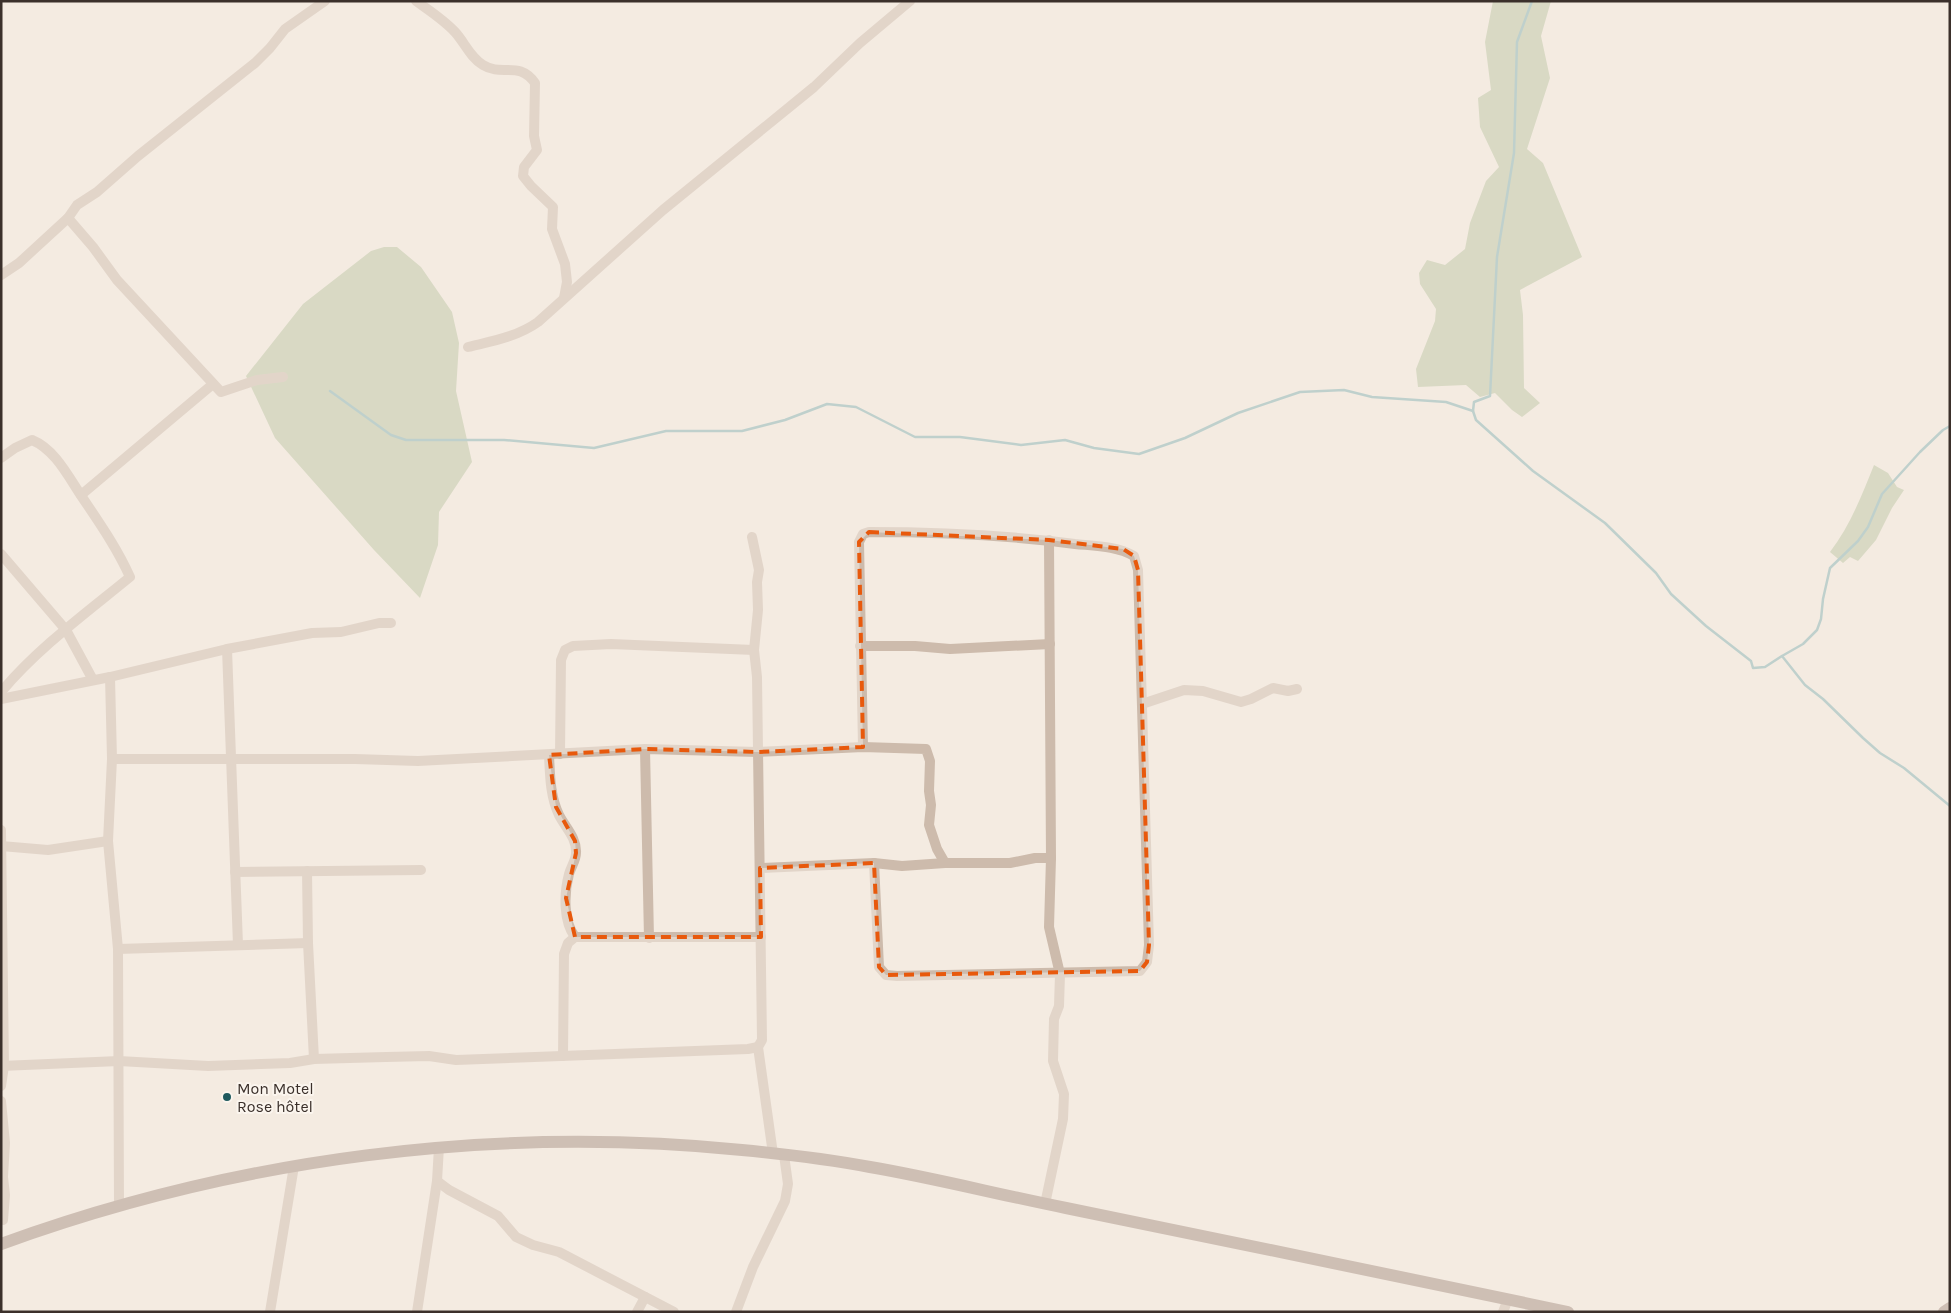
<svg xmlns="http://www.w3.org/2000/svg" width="1951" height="1313" font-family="Karla,sans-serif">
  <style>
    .green { fill: #b8c4a0 }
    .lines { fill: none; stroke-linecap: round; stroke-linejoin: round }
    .stream { stroke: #7fb0b2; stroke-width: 2.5 }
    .minor { stroke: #cdbbac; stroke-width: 10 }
    .secondary { stroke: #a18a7d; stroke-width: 12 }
    .marked { fill: none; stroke: #e8590c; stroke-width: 4; stroke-dasharray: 10 6; stroke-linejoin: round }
    .poi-dot { fill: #1f5a5e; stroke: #fbf5ee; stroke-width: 2 }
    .labels { text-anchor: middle; stroke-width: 4; stroke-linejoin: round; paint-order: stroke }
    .poi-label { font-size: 16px; fill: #3b302b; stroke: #fbf5ee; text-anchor: start }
  </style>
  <rect width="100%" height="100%" fill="#f4ebe1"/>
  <g class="green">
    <polygon points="1493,1 1551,1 1541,36 1550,78 1527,149 1543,163 1582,257 1520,290 1523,315 1524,388 1540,403 1522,417 1512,410 1495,393 1480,397 1466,385 1418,387 1416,369 1435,321 1436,309 1420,284 1419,273 1427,260 1445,265 1465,249 1470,223 1486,181 1499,167 1480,127 1478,98 1491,90 1485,42"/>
    <polygon points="384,247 397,247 421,267 452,312 459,343 456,391 472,462 439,512 438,545 420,598 374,550 275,438 246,376 303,304 371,251"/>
    <path d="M1874 465 1888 473 1897 487 1904 490 1892 508 1876 540 1858 561 1850 557 1843 563 1830 552C1850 526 1862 495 1874 465Z"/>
  </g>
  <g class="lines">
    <g class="stream">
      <polyline points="1532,1 1517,42 1514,153 1497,257 1490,396 1474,402 1473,411 1476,420 1533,471 1605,523 1656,573 1671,594 1706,626 1751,661 1753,668 1765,667 1782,656"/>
      <polyline points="330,391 391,435 406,440 504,440 594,448 666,431 742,431 785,420 827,404 856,407 915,437 960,437 1021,445 1065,440 1094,448 1139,454 1185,438 1238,413 1300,392 1344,390 1372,397 1446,402 1473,411"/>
      <polyline points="1950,426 1943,430 1920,452 1882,494 1868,527 1858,541 1830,568 1823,599 1821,619 1817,630 1803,644 1782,656 1805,685 1823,699 1863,738 1880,753 1904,768 1950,806"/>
    </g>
    <g class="minor">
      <path d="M416 1C430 11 444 20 455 32 465 43 470 57 483 65 502 77 519 60 535 83L534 136 537 150 524 167 523 176 531 186 553 207 552 229 565 264 567 282 564 298"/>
      <polyline points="68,218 93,247 117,280 221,392 257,380 283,377"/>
      <polyline points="1,275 19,263 68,218 77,205 97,192 138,156 255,63 270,48 285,29 325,1"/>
      <path d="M468 347C492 341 517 337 538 322L663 210 814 87 860 43 910 1"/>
      <path d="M1 458 15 448 32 440C54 449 67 474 80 494 98 521 116 546 130 577 86 613 38 648 1 692"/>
      <polyline points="81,495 213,384"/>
      <polyline points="752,537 759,570 757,582 758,610 754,650 757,677 762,1040 758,1047 773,1154"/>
      <polyline points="1,554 66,630 93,680"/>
      <polyline points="860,646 915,646 950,649 1050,644"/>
      <polyline points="227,649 238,945"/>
      <polyline points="110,677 112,759 108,841 118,949 119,1205"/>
      <polyline points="1,699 110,677 227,649 312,633 341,632 379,623 391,623"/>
      <polyline points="1142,704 1184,690 1203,691 1241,702 1251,699 1273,688 1288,691 1297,689"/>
      <path d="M863 747 859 542 863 534 869 532C938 532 1007 535 1075 544 1096 546 1117 546 1134 556L1138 570 1149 945 1147 962 1140 971 897 976 886 975 879 967 874 863"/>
      <polyline points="645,749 649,938"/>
      <polyline points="560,754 561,660 565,650 573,646 611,644 754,650"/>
      <path d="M549 755C550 775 550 796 559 815 565 827 577 838 576 853 576 860 571 867 569 874 564 893 563 921 575 937"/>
      <polyline points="112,759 355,759 418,761 645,749 758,752 863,747 926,749 930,761 929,791 931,805 929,825 937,849 945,863"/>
      <polyline points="1,830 4,1066 1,1086"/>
      <polyline points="1,846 48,850 108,841"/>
      <polyline points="760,868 874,863 902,866 945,863 1010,863 1035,858 1051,858"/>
      <polyline points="307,871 308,943 314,1059"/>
      <polyline points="235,872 421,870"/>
      <polyline points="118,949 308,943"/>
      <polyline points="563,1056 564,954 568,943 575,937 761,937"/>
      <polyline points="1,1066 119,1061 208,1066 290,1063 314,1059 386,1057 429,1056 456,1060 748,1049 758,1047"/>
      <polyline points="1,1101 5,1143 3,1177 5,1195 3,1220 1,1219"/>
      <polyline points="437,1181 449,1190 498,1216 516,1237 533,1245 559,1252 674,1312"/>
      <polyline points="1045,1204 1063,1119 1064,1094 1053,1061 1054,1019 1059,1006 1060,974 1049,927 1051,858 1049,540"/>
      <polyline points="270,1312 294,1166"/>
      <polyline points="417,1312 437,1181 439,1147"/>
      <polyline points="637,1312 645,1297"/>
      <polyline points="736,1312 753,1267 785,1201 788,1184 784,1155"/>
      <polyline points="1503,1312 1508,1299"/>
    </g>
    <g class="secondary">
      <path d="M1 1244C237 1158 492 1125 742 1150 785 1154 828 1159 870 1167 935 1178 1000 1195 1066 1208 1233 1242 1401 1277 1568 1312"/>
      <polyline points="1944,1312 1950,1308"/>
    </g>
  </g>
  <path d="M0 0H1951V1313H0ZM869 532 1049 540 1123 549 1134 556 1138 570 1149 945 1147 962 1140 971 886 975 879 967 874 863 760 868 761 937H575L566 898 576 853 575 841 556 807 549 755 645 749 758 752 863 747 859 542Z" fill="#f4ebe1" fill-opacity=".55" fill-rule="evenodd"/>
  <path class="marked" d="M869 532 1049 540 1123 549 1134 556 1138 570 1149 945 1147 962 1140 971 886 975 879 967 874 863 760 868 761 937H575L566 898 576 853 575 841 556 807 549 755 645 749 758 752 863 747 859 542Z"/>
  <circle class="poi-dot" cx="227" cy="1097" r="5"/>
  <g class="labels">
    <g class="poi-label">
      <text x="237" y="1094">Mon Motel<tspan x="237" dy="18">Rose hôtel</tspan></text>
    </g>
  </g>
  <rect width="1951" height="1313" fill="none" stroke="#3b302b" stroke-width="5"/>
</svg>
